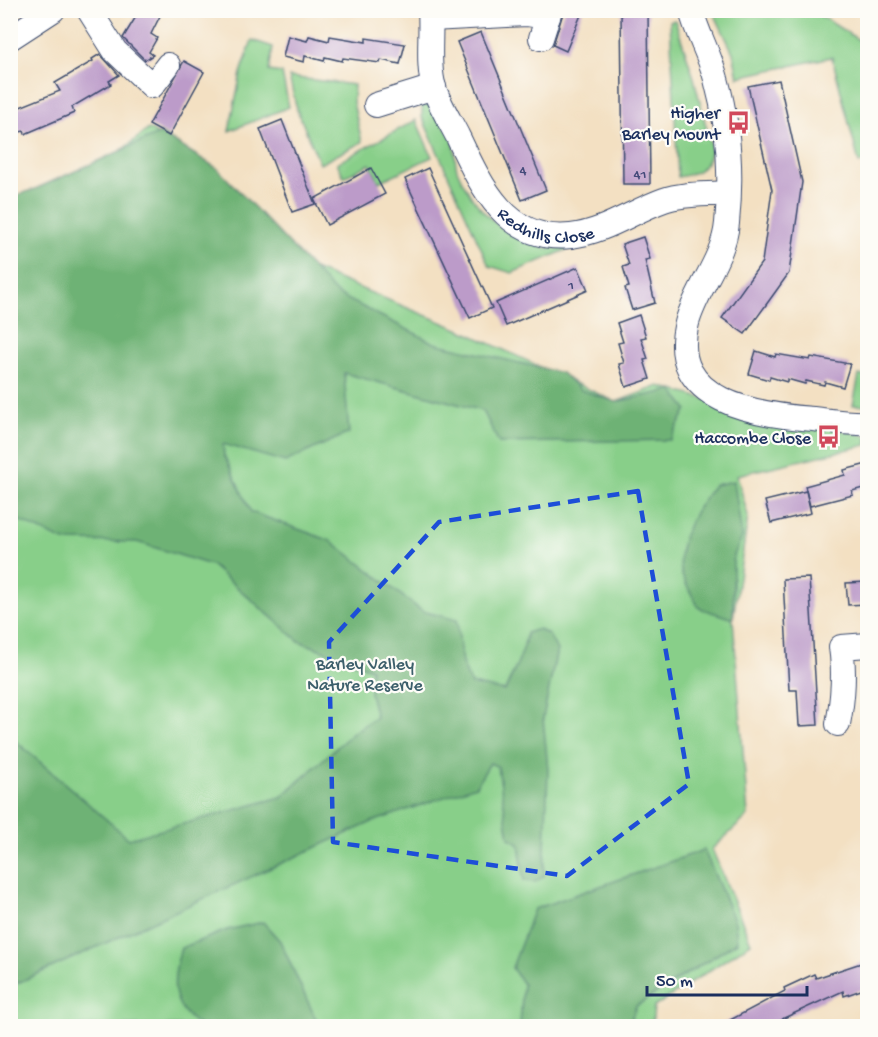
<svg xmlns="http://www.w3.org/2000/svg" width="878" height="1037" font-family="'Gochi Hand',sans-serif">
  <style>
    .green { fill: #88cf89; stroke: #527f74; stroke-width: 1.5 }
    .forest { fill: #6eb275; stroke: #44706a; stroke-width: 1.5 }
    .building { fill: #bc9bc9 }
    .lines { fill: none; stroke-linecap: round; stroke-linejoin: round }
    .minor-casing { stroke: #3b4a6d; stroke-width: 26 }
    .minor { stroke: #fff; stroke-width: 24 }
    .marked { fill: none; stroke: #1d4ed8; stroke-width: 4.5; stroke-dasharray: 12 8; stroke-linejoin: round }
    .labels { text-anchor: middle; stroke-width: 4.5; stroke-linejoin: round; paint-order: stroke }
    .number-label { font-size: 15px; fill: #434a79 }
    .poi-label { font-size: 18px; fill: #1b2f5e; stroke: #fdfcf7; text-anchor: end }
    .street-label { font-size: 18px; fill: #1b2f5e; stroke: #fdfcf7 }
    .park-label { font-size: 18px; fill: #3c5f6b; stroke: #fdfcf7 }
  </style>
  <rect width="100%" height="100%" fill="#fdfcf7"/>
  <filter id="ink" filterUnits="userSpaceOnUse"><feTurbulence type="fractalNoise" baseFrequency=".0167" numOctaves="2"/><feDisplacementMap in="SourceGraphic" scale="12" xChannelSelector="R" yChannelSelector="G"/><feConvolveMatrix kernelMatrix="1 2 1 2 8 2 1 2 1" color-interpolation-filters="sRGB"/></filter>
  <filter id="wash" filterUnits="userSpaceOnUse"><feTurbulence type="fractalNoise" baseFrequency=".008" numOctaves="4" result="noise"/><feDisplacementMap in="SourceGraphic" scale="24" xChannelSelector="R" yChannelSelector="G"/><feGaussianBlur stdDeviation="1.35" result="paint"/><feColorMatrix in="noise" values="0 0 0 0 0 0 0 0 0 0 0 0 0 0 0 0 0 1.4 0 .05"/><feComposite in="paint" operator="in"/></filter>
  <g filter="url(#wash)">
    <rect width="100%" height="100%" fill="#f3e0c2"/>
    <g class="green">
      <polygon points="713,11 813,11 867,45 867,162 859,163 832,57 738,77 733,53"/>
      <path d="M675 20 694 78 711 146C710 167 698 174 678 177L670 21Z"/>
      <polygon points="252,40 273,47 269,71 282,73 289,107 229,131 241,73"/>
      <polygon points="289,77 354,85 353,102 362,142 320,164 297,110"/>
      <path d="M422 105H431C438 117 451 132 454 145 456 154 454 163 458 172 477 216 524 257 573 247L512 273 489 266 422 117Z"/>
      <polygon points="416,120 432,157 379,182 370,164 344,177 337,163"/>
      <polygon points="149,129 218,170 268,250 463,331 616,402 659,386 698,397 867,436 867,445 737,475 748,516 733,619 748,816 712,849 751,943 654,1007 652,1026 11,1026 11,236"/>
      <polygon points="859,375 867,377 867,406 853,405"/>
    </g>
    <g class="forest">
      <path d="M160 133 217 168 337 294 434 343 562 373 581 390 616 402 672 390 687 409 670 440 499 443 483 411 344 373 349 433 285 462 223 444 224 455 251 512 331 541 422 611 457 620 462 663 471 684 505 691C513 671 525 653 526 633L539 629 549 635 557 650 543 718 548 769 544 876 535 882 524 881 519 843 509 838 498 767 490 763 476 786 372 822 11 986V737L129 839 281 797 355 731 376 717 370 693 371 669 299 641 211 565 137 542 64 541 11 517V197L35 189Z"/>
      <path d="M734 481 742 537 733 558V619L699 608C694 598 686 586 682 575 673 543 696 508 714 485Z"/>
      <polygon points="704,850 735,922 737,942 636,1006 629,1026 520,1026 523,984 512,968 534,909"/>
      <path d="M263 922 280 941 319 1026H200C169 1006 171 980 181 948L227 930Z"/>
    </g>
    <g id="blocks">
      <g class="building">
        <polygon points="140,10 163,10 151,34 157,38 149,52 153,55 145,60 123,38"/>
        <polygon points="564,10 583,10 566,51 553,45"/>
        <polygon points="621,10 648,10 650,184 623,184"/>
        <polygon points="481,32 546,190 522,200 457,42"/>
        <polygon points="288,36 307,41 309,36 329,41 330,36 366,42 366,38 405,44 400,64 381,60 380,63 343,58 342,61 325,57 324,61 305,56 304,62 283,57"/>
        <polygon points="100,54 119,75 109,81 111,84 72,107 74,113 25,134 24,131 10,134 10,111 60,91 55,83 93,61 92,59"/>
        <polygon points="184,61 204,72 169,136 149,125"/>
        <polygon points="779,80 802,182 789,273 745,334 722,318 762,262 772,190 748,86"/>
        <polygon points="282,120 315,204 292,212 260,129"/>
        <polygon points="371,168 385,194 327,225 314,199"/>
        <polygon points="428,168 492,308 470,318 405,179"/>
        <polygon points="643,237 650,259 645,260 655,303 632,310 625,288 629,287 623,267 629,265 622,244"/>
        <polygon points="578,267 588,290 506,326 496,303"/>
        <polygon points="639,315 646,337 641,338 648,359 644,360 650,379 626,387 619,364 624,363 618,343 623,342 617,323"/>
        <polygon points="756,351 775,357 776,354 810,360 811,357 850,364 843,387 825,382 824,385 806,381 805,384 787,379 787,382 770,377 769,380 749,374"/>
        <polygon points="867,464 867,487 852,491 853,495 810,506 805,486 845,475 844,470"/>
        <polygon points="806,491 811,513 771,523 765,501"/>
        <polygon points="809,578 818,725 799,726 797,690 789,690 783,579"/>
        <polygon points="867,582 867,604 848,605 846,583"/>
        <polygon points="867,961 867,988 844,996 843,991 784,1018 773,1026 719,1026 785,991 784,988 814,974 816,978"/>
      </g>
    </g>
  </g>
  <g filter="url(#ink)">
    <use href="#blocks" fill-opacity="0" stroke="#3b4a6d" stroke-width="1.5"/>
    <g class="lines">
      <defs>
        <g id="minor">
          <polyline points="89,10 115,51 152,86 168,65"/>
          <path id="s1" d="M430 10C432 35 427 64 434 88 439 104 450 121 458 137 481 186 507 243 571 236 605 232 633 211 664 200 684 193 707 195 728 193"/>
          <path d="M691 10C697 34 710 55 716 79 729 126 732 174 727 223 724 259 696 289 687 323 666 402 758 415 813 419 831 421 850 424 868 423"/>
          <polyline points="431,19 527,14 548,17"/>
          <polyline points="10,38 53,10"/>
          <polyline points="541,38 550,10"/>
          <polyline points="376,105 434,87"/>
          <path d="M838 724C843 698 845 674 841 647L868 645"/>
        </g>
      </defs>
      <use href="#minor" class="minor-casing"/>
      <use href="#minor" class="minor"/>
    </g>
  </g>
  <path class="marked" d="M638 491 689 784 567 876 333 842 329 642 439 522Z"/>
  <defs>
    <symbol id="bus-bare" viewBox="-9 -9 18 18"><path d="M-5-6H5V4H4V6H2V4H-2V6H-4V4H-5ZM-3.5-4V0h7V-4ZM-3.5 1.2v1.5H-2V1.2ZM2 1.2v1.5H3.5V1.2Z" fill="#d1495b" stroke="#fdfcf7" stroke-width="2.5" paint-order="stroke"/></symbol>
  </defs>
  <g fill-rule="evenodd">
    <use href="#bus-bare" x="722" y="106" width="33" height="33"/>
    <use href="#bus-bare" x="812" y="420" width="33" height="33"/>
  </g>
  <g class="labels">
    <g class="number-label">
      <text x="523" y="174">4</text>
      <text x="640" y="178">41</text>
      <text x="571" y="289">1</text>
    </g>
    <g class="poi-label">
      <text x="720" y="118">Higher<tspan x="720" dy="21">Barley Mount</tspan></text>
      <text x="811" y="443">Haccombe Close</text>
    </g>
    <g class="street-label">
      <text dy="6" stroke="none"><textPath href="#s1" startOffset="268">Redhills Close</textPath></text>
    </g>
    <g class="park-label">
      <text x="365" y="669">Barley Valley<tspan x="365" dy="21">Nature Reserve</tspan></text>
    </g>
  </g>
  <rect width="878" height="1037" fill="none" stroke="#fdfcf7" stroke-width="36"/>
  <path d="M647 986v9h160v-9" fill="none" stroke="#1b2f5e" stroke-width="3"/>
  <text x="656" y="986" font-size="18" fill="#1b2f5e" stroke="#fdfcf7" stroke-width="4.5" paint-order="stroke">50 m</text>
</svg>
